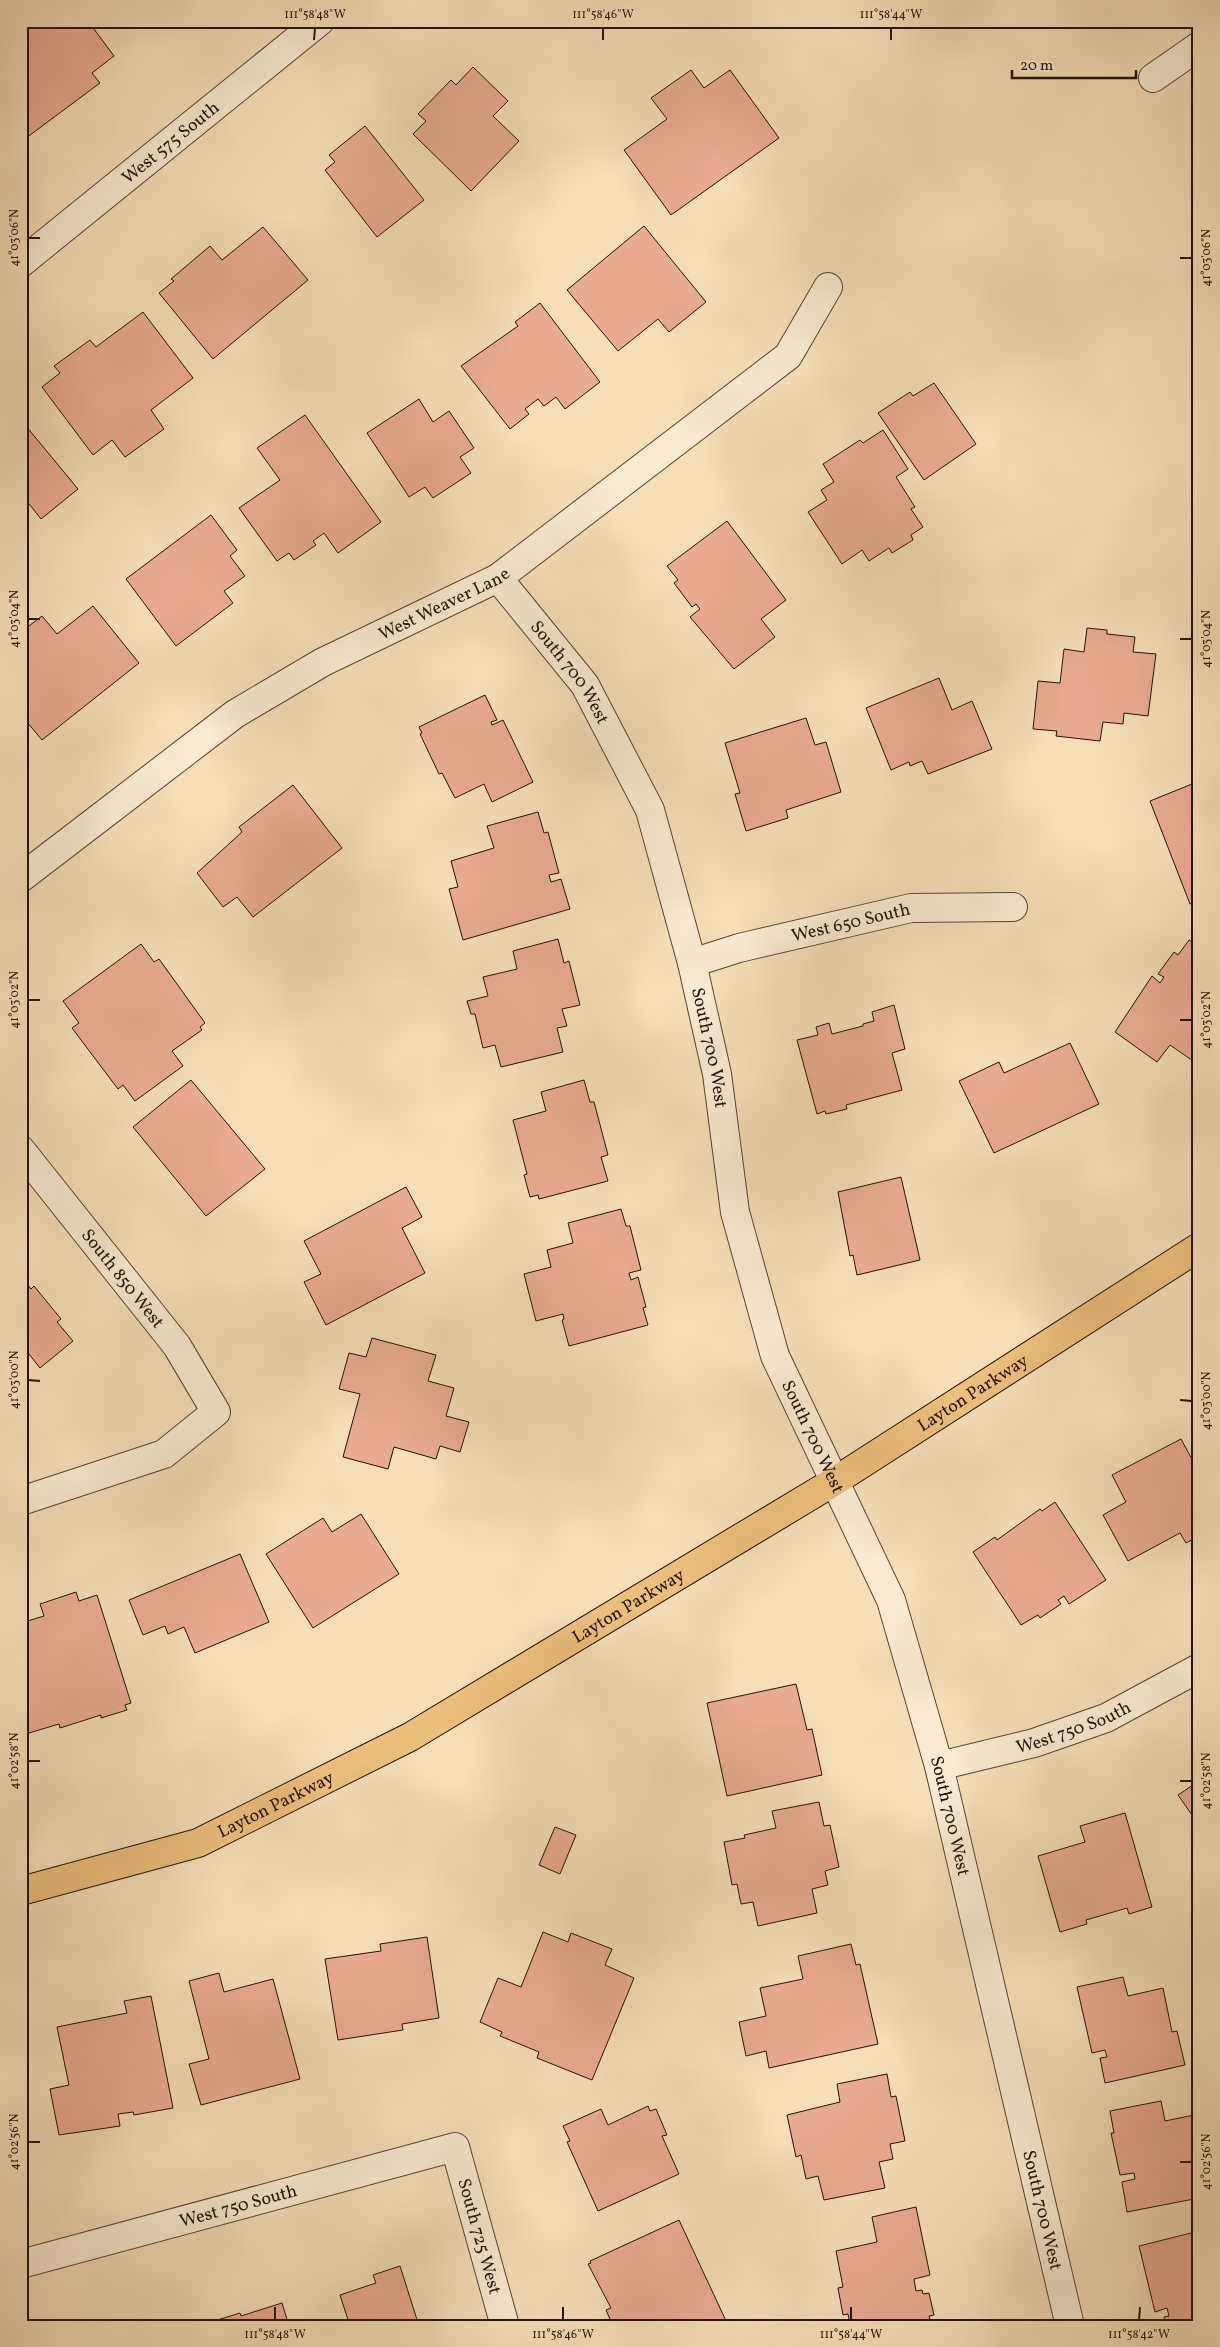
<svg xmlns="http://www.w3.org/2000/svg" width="1220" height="2347" font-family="Vollkorn,serif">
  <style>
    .building { fill: #e9ab92; stroke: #21120b }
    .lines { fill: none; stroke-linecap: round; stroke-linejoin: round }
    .minor-casing { stroke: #564536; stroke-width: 30 }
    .major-casing { stroke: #21120b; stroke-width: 30 }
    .minor { stroke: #f9ead1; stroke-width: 28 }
    .major { stroke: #ebbf7c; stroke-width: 28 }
    .ticks { fill: none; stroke: #21120b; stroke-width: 2 }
    .labels { text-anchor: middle; stroke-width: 4; stroke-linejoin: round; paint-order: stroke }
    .street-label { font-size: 18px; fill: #21120b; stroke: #f9ead1 }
    .neatline { fill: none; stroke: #21120b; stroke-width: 2 }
    .ticks-label { font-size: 12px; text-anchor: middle; fill: #21120b }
  </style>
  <rect width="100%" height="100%" fill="#f6deb8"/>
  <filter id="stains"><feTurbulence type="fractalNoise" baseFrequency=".004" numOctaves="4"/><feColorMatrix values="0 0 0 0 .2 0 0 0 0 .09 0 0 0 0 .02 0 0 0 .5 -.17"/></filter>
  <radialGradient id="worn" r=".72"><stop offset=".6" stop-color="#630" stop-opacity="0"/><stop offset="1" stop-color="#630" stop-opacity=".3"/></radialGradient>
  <g class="building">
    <polygon points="21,21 88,21 114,56 92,73 100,83 22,141"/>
    <polygon points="481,21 567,21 567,27 481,26"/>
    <polygon points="473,67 508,101 493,116 519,141 471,191 413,134 426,121 418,114 451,80 456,85"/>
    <polygon points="691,70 704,88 730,70 779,138 671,215 624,150 667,119 651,98"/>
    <polygon points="365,126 424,200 377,237 325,170 335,162 329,155"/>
    <polygon points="644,226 706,302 669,332 658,319 618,351 567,290"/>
    <polygon points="263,227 308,280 213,359 159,293 174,281 171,279 210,246 222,260"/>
    <polygon points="540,303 600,382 565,409 556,397 544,406 538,399 525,409 529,414 510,429 461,366 518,326 515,322"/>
    <polygon points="143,312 193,378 151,410 164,429 125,457 112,440 93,455 42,387 60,373 54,366 90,340 96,347"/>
    <polygon points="934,383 976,444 924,480 878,413 910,392 913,396"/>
    <polygon points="419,399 433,422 449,411 474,448 460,457 471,473 433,498 425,487 409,497 367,433"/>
    <polygon points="305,415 381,522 338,553 324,533 313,541 316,545 294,560 289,553 277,561 239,508 280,480 257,448"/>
    <polygon points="21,420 78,489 41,519 26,500 21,504"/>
    <polygon points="883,430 908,469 896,477 915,507 911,509 923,527 911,535 913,540 892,553 889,548 869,561 862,550 842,564 808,512 827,500 821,490 834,482 823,464 860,440 863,443"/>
    <polygon points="211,515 237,550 230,556 245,576 224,591 233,603 176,646 126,579"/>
    <polygon points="727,521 786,600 761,619 775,637 734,669 690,617 700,609 696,604 692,607 674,583 678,580 667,566"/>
    <polygon points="93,606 139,663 42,740 21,715 21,678 25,676 21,671 21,632 42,616 57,634"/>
    <polygon points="1087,628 1107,630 1107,634 1135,637 1133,652 1156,654 1148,716 1124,713 1123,724 1103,722 1100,741 1056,736 1057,731 1033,729 1038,681 1060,683 1064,649 1084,652"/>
    <polygon points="939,678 952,710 972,701 992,749 928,774 922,761 910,766 909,762 891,770 866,708"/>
    <polygon points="485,695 497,720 491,722 492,725 503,720 533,782 492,802 484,784 455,798 442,773 439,774 420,734 422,733 419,727"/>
    <polygon points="806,718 815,745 826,742 841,792 786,810 788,818 746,831 735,794 740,793 725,743"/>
    <polygon points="1197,782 1199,900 1190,904 1150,801"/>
    <polygon points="293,785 342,848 253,917 237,897 223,907 197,873 242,832 239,827"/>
    <polygon points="538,812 544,833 548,832 559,873 549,875 551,882 561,879 570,909 463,940 449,889 458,887 451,861 494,848 487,826"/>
    <polygon points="558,939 564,963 569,961 580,1005 562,1009 567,1026 557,1028 563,1052 501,1067 495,1045 483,1048 475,1014 471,1014 467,1001 488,996 483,977 517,969 513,951"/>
    <polygon points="1189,940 1199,947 1199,1065 1170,1045 1157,1062 1115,1032 1152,976 1160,983 1164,977 1158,974 1174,952 1178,955"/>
    <polygon points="141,944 154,962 159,959 205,1023 200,1027 202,1030 172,1051 183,1066 135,1101 123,1085 118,1089 72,1028 79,1023 63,1001"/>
    <polygon points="894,1005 905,1049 892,1053 902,1090 846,1105 847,1109 826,1114 825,1111 817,1114 797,1040 818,1035 816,1027 829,1023 832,1034 863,1026 863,1024 874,1021 872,1012"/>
    <polygon points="1070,1043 1099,1104 994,1153 959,1081 999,1062 1004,1073"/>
    <polygon points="191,1080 265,1169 206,1216 133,1127"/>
    <polygon points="584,1080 590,1102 594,1102 608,1155 601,1157 608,1181 539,1199 538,1195 530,1197 524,1175 527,1174 513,1120 546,1111 541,1092"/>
    <polygon points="901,1177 920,1260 857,1275 853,1255 850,1256 838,1192"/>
    <polygon points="406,1187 422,1217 402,1228 425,1273 326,1325 304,1282 321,1274 304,1241"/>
    <polygon points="621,1209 626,1226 630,1226 641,1270 629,1273 631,1280 638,1277 646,1307 643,1308 648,1325 569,1346 562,1320 564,1319 563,1314 536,1321 524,1274 551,1267 547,1250 573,1243 568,1223"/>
    <polygon points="21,1277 31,1289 34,1286 61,1319 57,1322 73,1341 40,1368 25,1349 21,1353"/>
    <polygon points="372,1338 436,1355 428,1381 454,1388 446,1416 469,1422 460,1452 440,1446 436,1459 394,1447 388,1469 343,1457 360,1394 339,1389 349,1353 366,1357"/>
    <polygon points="1181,1439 1199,1472 1199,1536 1186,1543 1180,1533 1128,1561 1103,1515 1126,1502 1112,1475"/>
    <polygon points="1055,1502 1106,1580 1069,1604 1064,1596 1058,1600 1061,1604 1040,1618 1038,1615 1021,1625 973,1552 995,1537 997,1540 1040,1509 1042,1511"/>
    <polygon points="361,1514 399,1574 313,1628 266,1554 323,1518 332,1532"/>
    <polygon points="240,1554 269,1622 195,1653 184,1627 168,1634 165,1626 143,1635 129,1600"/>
    <polygon points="76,1592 79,1601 97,1595 131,1703 125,1705 127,1710 101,1718 101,1715 60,1728 59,1724 29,1733 21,1708 21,1623 44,1616 40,1604"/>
    <polygon points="796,1684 807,1730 812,1729 822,1775 727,1796 707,1703"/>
    <polygon points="1199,1781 1199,1825 1178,1795"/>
    <polygon points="819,1802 824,1826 830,1825 839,1867 825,1871 828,1885 812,1889 817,1913 758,1926 753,1902 741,1904 737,1884 732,1885 724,1842 745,1838 744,1835 776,1828 772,1811"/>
    <polygon points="1125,1813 1152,1907 1129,1914 1127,1908 1086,1920 1087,1924 1060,1932 1038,1856 1085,1842 1080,1826"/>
    <polygon points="555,1827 576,1835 560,1874 539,1865"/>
    <polygon points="543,1932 568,1942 571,1933 612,1949 605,1965 634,1978 592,2080 537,2058 539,2052 500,2036 502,2032 480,2022 498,1978 521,1987"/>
    <polygon points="427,1937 439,2018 402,2024 403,2030 338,2040 325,1959 381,1951 380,1944"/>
    <polygon points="851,1944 856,1965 860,1964 878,2044 769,2068 766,2051 746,2056 739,2022 766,2016 760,1988 803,1979 798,1956"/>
    <polygon points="219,1973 224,1992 273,1979 300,2079 201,2105 189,2064 209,2059 189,1981"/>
    <polygon points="1123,1977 1128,1996 1163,1988 1172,2032 1177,2031 1185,2065 1105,2083 1100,2058 1107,2057 1105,2050 1092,2053 1077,1987"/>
    <polygon points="151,1996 173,2108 134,2115 133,2112 118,2114 120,2126 59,2135 50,2089 69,2085 57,2027 127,2013 124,2001"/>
    <polygon points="887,2074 891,2097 896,2096 905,2141 890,2144 893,2159 879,2162 885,2188 824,2200 818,2176 806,2179 801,2155 796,2157 787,2115 840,2102 837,2084"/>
    <polygon points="21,2101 27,2132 21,2133"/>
    <polygon points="1161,2101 1165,2121 1199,2114 1199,2198 1127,2212 1122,2182 1135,2179 1134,2173 1120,2175 1111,2133 1114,2133 1110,2111"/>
    <polygon points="648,2106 650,2111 656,2109 667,2135 662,2136 679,2174 598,2211 567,2142 570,2141 563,2126 601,2109 608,2125"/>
    <polygon points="916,2207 930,2275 914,2279 916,2291 922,2290 923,2294 929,2293 934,2315 929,2316 930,2320 902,2326 850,2326 848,2314 843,2315 838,2288 843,2287 836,2251 877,2242 872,2217"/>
    <polygon points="679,2220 727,2323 722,2326 613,2326 606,2310 611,2308 588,2264 591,2263 590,2261"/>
    <polygon points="1191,2233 1197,2256 1199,2255 1199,2326 1166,2326 1164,2317 1169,2316 1167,2308 1155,2312 1139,2246"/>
    <polygon points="400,2266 419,2326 350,2326 340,2295 376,2283 373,2275"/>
    <polygon points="282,2303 289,2326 198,2326 240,2313 241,2316"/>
  </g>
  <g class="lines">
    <defs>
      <g id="minor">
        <polyline points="1153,78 1199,46"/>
        <path id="s1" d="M21 263 320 21"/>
        <path id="s2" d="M498 578 585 685 650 810 692 963 717 1074 735 1212 775 1356 891 1600 939 1766 1070 2326"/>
        <path id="s3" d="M21 878 235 714 323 662 498 578 788 356 828 287"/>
        <path id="s4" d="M692 963 739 948 911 908 1013 907"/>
        <path id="s5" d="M21 1150 177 1346 216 1412 164 1454 21 1501"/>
        <path id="s6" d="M939 1766 1034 1743 1106 1718 1199 1668"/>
        <path id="s7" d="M21 2264 455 2147 505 2326"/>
      </g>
      <g id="major">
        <path id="s8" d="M21 1891 198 1843 410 1737 835 1481 1199 1247"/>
      </g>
    </defs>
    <use href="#minor" class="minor-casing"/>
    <use href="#major" class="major-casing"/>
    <use href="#minor" class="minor"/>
    <use href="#major" class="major"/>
  </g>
  <path class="ticks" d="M314 40 315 28M603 40V28M891 40V28M28 238H40M1180 258H1192M28 619H40M1180 639H1192M28 1000H40M1180 1020H1192M28 1380 40 1381M1180 1400 1192 1401M28 1761H40M1180 1781H1192M28 2142H40M1180 2162H1192M275 2320V2307M563 2320V2307M851 2320V2307M1139 2320 1140 2307"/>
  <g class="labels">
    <g class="street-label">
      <text dy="6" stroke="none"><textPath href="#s1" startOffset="192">West 575 South</textPath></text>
      <text dy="6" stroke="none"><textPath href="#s3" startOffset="506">West Weaver Lane</textPath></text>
      <text dy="6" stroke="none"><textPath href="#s2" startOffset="119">South 700 West</textPath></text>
      <text dy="6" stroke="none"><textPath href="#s4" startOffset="164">West 650 South</textPath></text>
      <text dy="6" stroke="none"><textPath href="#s2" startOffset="524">South 700 West</textPath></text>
      <text dy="6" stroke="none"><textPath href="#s5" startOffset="164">South 850 West</textPath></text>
      <text dy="6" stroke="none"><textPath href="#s8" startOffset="1080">Layton Parkway</textPath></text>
      <text dy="6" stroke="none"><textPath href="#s2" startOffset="929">South 700 West</textPath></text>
      <text dy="6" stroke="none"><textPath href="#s8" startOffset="675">Layton Parkway</textPath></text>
      <text dy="6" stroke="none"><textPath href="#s6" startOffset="140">West 750 South</textPath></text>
      <text dy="6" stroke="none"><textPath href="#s8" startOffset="270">Layton Parkway</textPath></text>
      <text dy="6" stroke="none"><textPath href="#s2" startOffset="1334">South 700 West</textPath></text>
      <text dy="6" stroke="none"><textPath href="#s7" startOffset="225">West 750 South</textPath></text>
      <text dy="6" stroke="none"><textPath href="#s2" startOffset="1739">South 700 West</textPath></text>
      <text dy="6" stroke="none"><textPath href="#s7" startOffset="542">South 725 West</textPath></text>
    </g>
  </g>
  <rect width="1220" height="2347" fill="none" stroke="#f6deb8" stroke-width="55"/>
  <path d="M1012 70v8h124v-8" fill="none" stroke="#21120b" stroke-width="2.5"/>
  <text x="1020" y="70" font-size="15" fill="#21120b" stroke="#f9ead1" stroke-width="4" paint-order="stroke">20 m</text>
  <rect x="28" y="28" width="1164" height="2292" class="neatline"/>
  <g class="ticks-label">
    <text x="315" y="18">111°58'48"W</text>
    <text x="603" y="18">111°58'46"W</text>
    <text x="891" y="18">111°58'44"W</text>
    <text transform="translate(14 238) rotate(-90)" y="4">41°03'06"N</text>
    <text transform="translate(1206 258) rotate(-90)" y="4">41°03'06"N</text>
    <text transform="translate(14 619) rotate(-90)" y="4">41°03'04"N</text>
    <text transform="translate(1206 639) rotate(-90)" y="4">41°03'04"N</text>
    <text transform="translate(14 1000) rotate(-90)" y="4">41°03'02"N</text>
    <text transform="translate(1206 1020) rotate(-90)" y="4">41°03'02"N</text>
    <text transform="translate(14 1380) rotate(-90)" y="4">41°03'00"N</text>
    <text transform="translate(1206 1401) rotate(-90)" y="4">41°03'00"N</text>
    <text transform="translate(14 1761) rotate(-90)" y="4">41°02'58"N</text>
    <text transform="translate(1206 1781) rotate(-90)" y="4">41°02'58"N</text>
    <text transform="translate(14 2142) rotate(-90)" y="4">41°02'56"N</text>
    <text transform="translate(1206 2162) rotate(-90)" y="4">41°02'56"N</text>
    <text x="275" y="2338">111°58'48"W</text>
    <text x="563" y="2338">111°58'46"W</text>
    <text x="851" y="2338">111°58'44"W</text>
    <text x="1139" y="2338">111°58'42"W</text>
  </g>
  <rect width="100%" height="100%" filter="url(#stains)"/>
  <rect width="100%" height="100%" fill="url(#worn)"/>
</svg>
